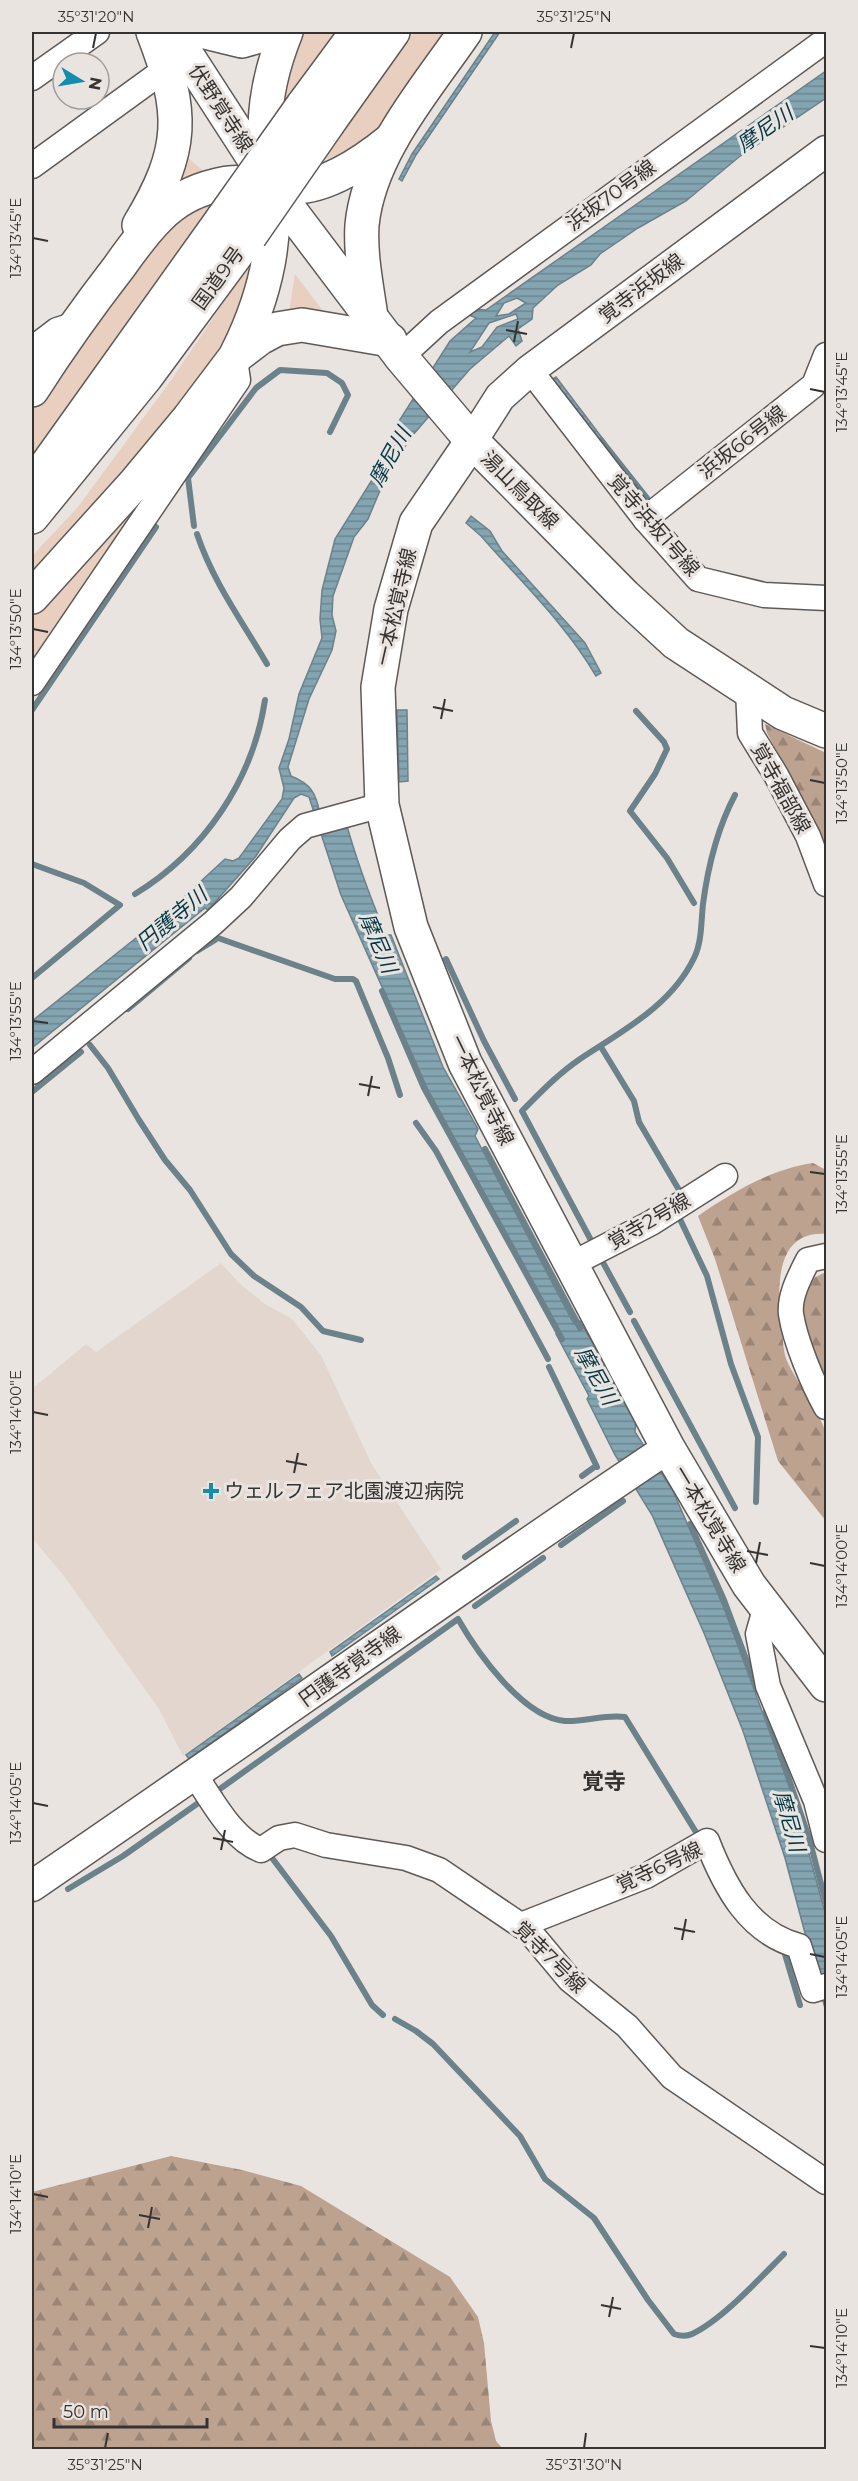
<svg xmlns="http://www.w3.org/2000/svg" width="858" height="2481" font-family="Montserrat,'Noto Sans JP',sans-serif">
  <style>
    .built { fill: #e3d6ce }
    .grass { fill: #e8cfbf }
    .forest { fill: url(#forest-firs) }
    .water { fill: url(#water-rules); stroke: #6c828b; stroke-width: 1.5; fill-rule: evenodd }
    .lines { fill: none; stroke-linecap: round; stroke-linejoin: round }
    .stream { stroke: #6c828b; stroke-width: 6 }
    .minor-casing { stroke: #5f5a57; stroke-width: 27 }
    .tertiary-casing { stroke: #5f5a57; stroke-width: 33 }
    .secondary-casing { stroke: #5f5a57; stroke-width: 36 }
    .trunk-casing { stroke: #5f5a57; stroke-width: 36 }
    .minor { stroke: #fff; stroke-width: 24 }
    .tertiary { stroke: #fff; stroke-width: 30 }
    .secondary { stroke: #fff; stroke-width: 33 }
    .trunk { stroke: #fff; stroke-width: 33 }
    .trunk-bridge-casing { stroke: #5f5a57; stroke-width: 36; stroke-linecap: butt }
    .trunk-bridge { stroke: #fff; stroke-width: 33 }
    .ticks { fill: none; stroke: #353331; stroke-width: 2 }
    .poi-dot { fill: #138daf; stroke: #eae4e0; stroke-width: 2 }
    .labels { text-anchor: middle; stroke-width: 6; stroke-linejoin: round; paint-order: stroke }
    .street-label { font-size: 20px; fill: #353331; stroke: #eae4e0 }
    .poi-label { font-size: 20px; fill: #353331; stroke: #eae4e0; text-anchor: start }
    .water-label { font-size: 21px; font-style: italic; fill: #033847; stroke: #eae4e0 }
    .quarter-label { font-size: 22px; font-weight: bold; fill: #353331; stroke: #eae4e0 }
    .neatline { fill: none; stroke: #353331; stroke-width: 2 }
    .ticks-label { font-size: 15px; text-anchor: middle; fill: #353331 }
  </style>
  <defs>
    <pattern id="forest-firs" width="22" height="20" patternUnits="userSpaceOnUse" patternTransform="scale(1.5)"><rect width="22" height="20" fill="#bda290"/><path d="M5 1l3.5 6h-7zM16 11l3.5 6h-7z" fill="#9a8576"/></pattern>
    <pattern id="water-rules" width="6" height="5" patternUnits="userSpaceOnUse" patternTransform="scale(1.5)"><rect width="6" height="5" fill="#83a4b1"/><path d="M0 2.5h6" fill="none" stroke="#6c8691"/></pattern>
  </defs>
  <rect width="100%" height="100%" fill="#eae4e0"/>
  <polygon class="built" points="221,1263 239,1283 265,1304 292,1319 321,1355 371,1463 441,1569 183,1756 159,1709 64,1576 32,1538 32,1389 86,1344 96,1352"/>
  <g class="grass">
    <polygon points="301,32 337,32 284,106 280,100"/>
    <polygon points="414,32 449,32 375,138 345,158 323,159"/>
    <polygon points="181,152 208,175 171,185"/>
    <polygon points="221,195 32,463 32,406 82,330 141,251 193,208"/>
    <polygon points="261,247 230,346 32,585 32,556 78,507 172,379"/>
    <polygon points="295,274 330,320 288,318"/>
    <polygon points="190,431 32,673 32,611"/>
  </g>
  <g class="forest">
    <polygon points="765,724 826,753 826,844 767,733"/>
    <path d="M813 1163 826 1170V1234C773 1230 777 1293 782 1329 783 1339 783 1352 787 1361 796 1381 822 1416 826 1434 831 1453 826 1500 826 1521L778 1461 715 1259 698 1216C733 1192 771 1169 813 1163Z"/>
    <polygon points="826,1272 826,1386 812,1351 803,1309 809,1280"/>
    <polygon points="171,2156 242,2170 301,2186 450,2277 478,2317 484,2343 491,2421 496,2441 503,2449 32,2449 32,2192"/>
  </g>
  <g class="water">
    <polygon points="495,32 500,32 416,155 402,181 399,179 412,154"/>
    <path d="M826 71V98L739 157 686 201 638 228 600 254 591 265 558 285 533 308 532 319 518 329 522 341 516 346 509 336 470 369 412 436 387 474 368 519 354 537 333 596 332 615 336 631 332 650 309 699 288 767 291 776C311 784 316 793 320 814L345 819C356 859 370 897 386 935H391L443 1067 478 1129 475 1136 574 1324 580 1321 636 1420 635 1432 673 1491 724 1608 793 1795 826 1916V2012L785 1858 743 1731 704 1633 652 1515 615 1455 587 1399 589 1396 556 1334 560 1331 428 1090 341 895 309 797 301 794 294 798 256 856 208 910 205 908 32 1048V1021L161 918 225 859 233 861 239 858 282 799 284 788 279 768 289 739 299 694 322 638 320 619 322 590 335 539 372 480 383 454 393 441 399 421 450 341 476 318 467 314 473 309 486 310ZM517 298 526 303 509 314 496 316 504 303ZM516 314 518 319 497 327 482 347 470 352 489 323Z"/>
    <polygon points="556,377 606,443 601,446 551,380"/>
    <path d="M471 516 490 531 502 551 585 643 601 673 596 676C565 623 520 581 481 536L466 523Z"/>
    <polygon points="397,710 407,710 408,781 399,782"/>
    <polygon points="436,1576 439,1579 332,1656 330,1652"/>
    <polygon points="299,1674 302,1678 189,1759 186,1755"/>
  </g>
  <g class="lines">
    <g class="stream">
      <polyline points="601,440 647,498"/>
      <polyline points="194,526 188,478 256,388 280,370 327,373 342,383 348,395 330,432"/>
      <path d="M197 534C213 582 242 621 267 664"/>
      <polyline points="32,710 156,527"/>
      <polyline points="636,711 664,742 667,749 655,774 630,811 667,858 694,903"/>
      <polyline points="32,864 84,883 120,905 32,978"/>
      <path d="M135 894C204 852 253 780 265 700"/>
      <polyline points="218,938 335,979 353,979 356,981 388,1058 400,1095"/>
      <polyline points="197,951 215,940"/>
      <polyline points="446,959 484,1041 515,1099"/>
      <polyline points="382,991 424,1088 562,1339"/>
      <polyline points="128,1009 189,958"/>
      <polyline points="90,1045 108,1068 139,1120 165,1160 190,1190 231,1254 254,1276 301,1307 323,1331 361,1340"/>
      <polyline points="601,1047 634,1101 639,1122 682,1195"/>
      <polyline points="32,1092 81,1052"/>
      <polyline points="416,1123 436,1151 548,1359"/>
      <polyline points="485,1149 580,1328"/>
      <polyline points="678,1215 707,1276 731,1364 758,1437 756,1502"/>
      <path d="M593 1244 522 1111C541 1092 558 1074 580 1059 622 1031 671 1006 694 958 702 942 701 922 703 904 708 866 717 829 735 795"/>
      <polyline points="600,1257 630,1312"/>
      <polyline points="634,1321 735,1508"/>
      <polyline points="549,1367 597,1467"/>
      <polyline points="582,1476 593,1468"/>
      <polyline points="690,1524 724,1600 758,1691"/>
      <polyline points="561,1545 623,1501"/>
      <polyline points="465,1557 516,1521"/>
      <polyline points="475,1606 543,1558"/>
      <polyline points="766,1712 809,1838 826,1903"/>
      <path d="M220 1794 217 1791 458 1619C477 1652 523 1718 565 1721 585 1722 605 1714 625 1717L699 1837"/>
      <polyline points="272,1853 269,1854 331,1936 372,2005 383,2015"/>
      <polyline points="68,1889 123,1856 204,1799"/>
      <polyline points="784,1951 800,2005"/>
      <path d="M395 2019 416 2031 433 2044 520 2136 545 2179 594 2218 648 2300 674 2334C680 2336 686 2337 692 2334 722 2320 760 2278 784 2254"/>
    </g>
    <defs>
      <g id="minor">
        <polyline points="32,78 97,32"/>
        <polyline points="32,166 167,68"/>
        <polyline points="32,349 57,330 76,324"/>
        <polyline points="401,357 439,322 826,40"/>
        <polyline points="530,370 645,519 698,579 764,595 826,598"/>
        <polyline points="645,519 814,385 826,355"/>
        <polyline points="32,683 238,380 235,360"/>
        <polyline points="748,690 750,733 776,775 808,836 826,884"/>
        <polyline points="32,1072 213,923 241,897 290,839 305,826 382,805"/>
        <path d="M826 1256 808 1260C800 1276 789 1296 791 1314 795 1341 813 1384 826 1407"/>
        <polyline points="572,1264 651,1223 725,1176"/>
        <polyline points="766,1606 758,1634 768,1686 816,1801 826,1840"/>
        <path d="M195 1775C212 1800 232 1839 261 1850L279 1838 295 1835 326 1845 406 1858 439 1870 529 1931 570 1980 627 2026 672 2077 826 2182"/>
        <path d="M521 1925 646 1876 707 1841C725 1887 749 1933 799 1946L813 1990 826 1986"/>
      </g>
      <g id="tertiary">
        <polyline points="472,441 500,397 530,370 826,151"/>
        <path d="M32 1886C245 1741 454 1591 668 1448"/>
      </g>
      <g id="secondary">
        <polyline points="172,32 271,185 401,357 472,441 625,596 676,643 783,713 826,731"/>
        <polyline points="472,441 416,523 391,609 378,687 382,805 411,927 465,1063 668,1448 749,1585 826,1685"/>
      </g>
      <g id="trunk">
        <polyline points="205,32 242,41 273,32"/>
        <polyline points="303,105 357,32"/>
        <polyline points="329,122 393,32"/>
        <path d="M139 225C185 149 184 112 153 32"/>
        <path d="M371 317C367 288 360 255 362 225 369 153 426 89 465 32"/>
        <path d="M237 353C260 307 274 259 273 207 273 187 267 168 266 148 262 107 271 69 286 32"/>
        <path d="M32 390C59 348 88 307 119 267 131 250 144 232 159 217 174 202 193 191 214 186 240 178 264 186 291 187 327 188 365 161 392 139"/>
        <polyline points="33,484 223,218"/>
        <polyline points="32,517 146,377 250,236"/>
        <polyline points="32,597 135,483 189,418 235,357 260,338 277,329 302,325 390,340"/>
      </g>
    </defs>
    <use href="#minor" class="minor-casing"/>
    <use href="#tertiary" class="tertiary-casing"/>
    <use href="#secondary" class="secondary-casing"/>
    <use href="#trunk" class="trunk-casing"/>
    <use href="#minor" class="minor"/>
    <use href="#tertiary" class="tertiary"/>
    <use href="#secondary" class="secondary"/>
    <use href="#trunk" class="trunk"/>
    <defs>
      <g id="trunk-bridge">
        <polyline points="223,218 303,105"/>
        <polyline points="250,236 329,122"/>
      </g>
    </defs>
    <use href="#trunk-bridge" class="trunk-bridge-casing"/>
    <use href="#trunk-bridge" class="trunk-bridge"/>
  </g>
  <path class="ticks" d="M93 48 96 33M571 48 574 33M33 238 48 241M506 330 527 334M514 342 518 321M810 389 825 392M33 629 48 632M433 707 453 711M441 719 445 699M810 780 825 783M33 1021 48 1023M359 1084 380 1088M368 1096 372 1076M810 1172 825 1174M33 1412 48 1415M286 1461 307 1465M294 1473 298 1453M747 1551 768 1555M756 1563 760 1542M810 1563 825 1566M33 1803 48 1806M213 1838 233 1842M221 1850 225 1830M674 1928 695 1932M682 1940 686 1919M810 1954 825 1957M33 2194 48 2197M139 2215 160 2219M148 2228 152 2207M601 2305 621 2309M609 2317 613 2297M810 2346 825 2348M105 2448 108 2433M584 2448 586 2433"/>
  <path class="poi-dot" d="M208 1482h6v6h6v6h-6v6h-6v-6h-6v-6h6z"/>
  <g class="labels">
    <g class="street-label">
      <text transform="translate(221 108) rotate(57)" y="7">伏野覚寺線</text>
      <text transform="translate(611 195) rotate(-36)" y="7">浜坂70号線</text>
      <text transform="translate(218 278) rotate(-54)" y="7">国道9号</text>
      <text transform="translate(641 288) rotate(-37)" y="7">覚寺浜坂線</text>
      <text transform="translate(742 442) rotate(-38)" y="7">浜坂66号線</text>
      <text transform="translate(520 490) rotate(45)" y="7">湯山鳥取線</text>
      <text transform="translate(654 525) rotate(49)" y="7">覚寺浜坂1号線</text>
      <text transform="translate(396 607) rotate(-77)" y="7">一本松覚寺線</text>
      <text transform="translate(781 788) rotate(61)" y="7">覚寺福部線</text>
      <text transform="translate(482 1090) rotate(64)" y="7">一本松覚寺線</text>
      <text transform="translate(649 1221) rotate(-30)" y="7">覚寺2号線</text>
      <text transform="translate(710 1519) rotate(59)" y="7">一本松覚寺線</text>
      <text transform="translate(350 1666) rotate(-36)" y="7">円護寺覚寺線</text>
      <text transform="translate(659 1867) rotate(-25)" y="7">覚寺6号線</text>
      <text transform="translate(550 1957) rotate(45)" y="7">覚寺7号線</text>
    </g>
    <g class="poi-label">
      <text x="224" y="1498">ウェルフェア北園渡辺病院</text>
    </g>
    <g class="water-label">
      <text transform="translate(765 129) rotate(-35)" y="7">摩尼川</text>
      <text transform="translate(390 457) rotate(-61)" y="7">摩尼川</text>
      <text transform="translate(172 919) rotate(-40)" y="7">円護寺川</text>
      <text transform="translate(378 943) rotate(67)" y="7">摩尼川</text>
      <text transform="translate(596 1376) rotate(61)" y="7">摩尼川</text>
      <text transform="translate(789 1821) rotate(74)" y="7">摩尼川</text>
    </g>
    <g class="quarter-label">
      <text x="604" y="1789">覚寺</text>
    </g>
  </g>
  <rect width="858" height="2481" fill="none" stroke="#eae4e0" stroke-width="66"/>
  <g transform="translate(81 81) rotate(101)"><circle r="28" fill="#eae4e0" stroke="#a29d9a" stroke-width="1.5"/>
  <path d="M0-4.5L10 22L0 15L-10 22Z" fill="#138daf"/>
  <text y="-9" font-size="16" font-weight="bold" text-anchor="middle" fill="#353331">N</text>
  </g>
  <path d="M54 2418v9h153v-9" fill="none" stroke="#353331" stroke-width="3"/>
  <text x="63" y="2418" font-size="18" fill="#353331" stroke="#eae4e0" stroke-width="4.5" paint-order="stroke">50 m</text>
  <rect x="33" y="33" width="792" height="2415" class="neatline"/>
  <g class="ticks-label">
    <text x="96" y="22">35°31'20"N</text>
    <text x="574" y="22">35°31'25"N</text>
    <text transform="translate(16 238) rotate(-90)" y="5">134°13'45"E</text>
    <text transform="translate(842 392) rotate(-90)" y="5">134°13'45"E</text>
    <text transform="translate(16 629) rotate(-90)" y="5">134°13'50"E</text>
    <text transform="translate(842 783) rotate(-90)" y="5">134°13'50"E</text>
    <text transform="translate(16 1021) rotate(-90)" y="5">134°13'55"E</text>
    <text transform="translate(842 1174) rotate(-90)" y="5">134°13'55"E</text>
    <text transform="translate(16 1412) rotate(-90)" y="5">134°14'00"E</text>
    <text transform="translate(842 1566) rotate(-90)" y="5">134°14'00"E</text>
    <text transform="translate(16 1803) rotate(-90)" y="5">134°14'05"E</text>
    <text transform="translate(842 1957) rotate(-90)" y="5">134°14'05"E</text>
    <text transform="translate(16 2194) rotate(-90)" y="5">134°14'10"E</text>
    <text transform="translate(842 2348) rotate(-90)" y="5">134°14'10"E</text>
    <text x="105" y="2470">35°31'25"N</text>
    <text x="584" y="2470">35°31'30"N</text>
  </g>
</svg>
